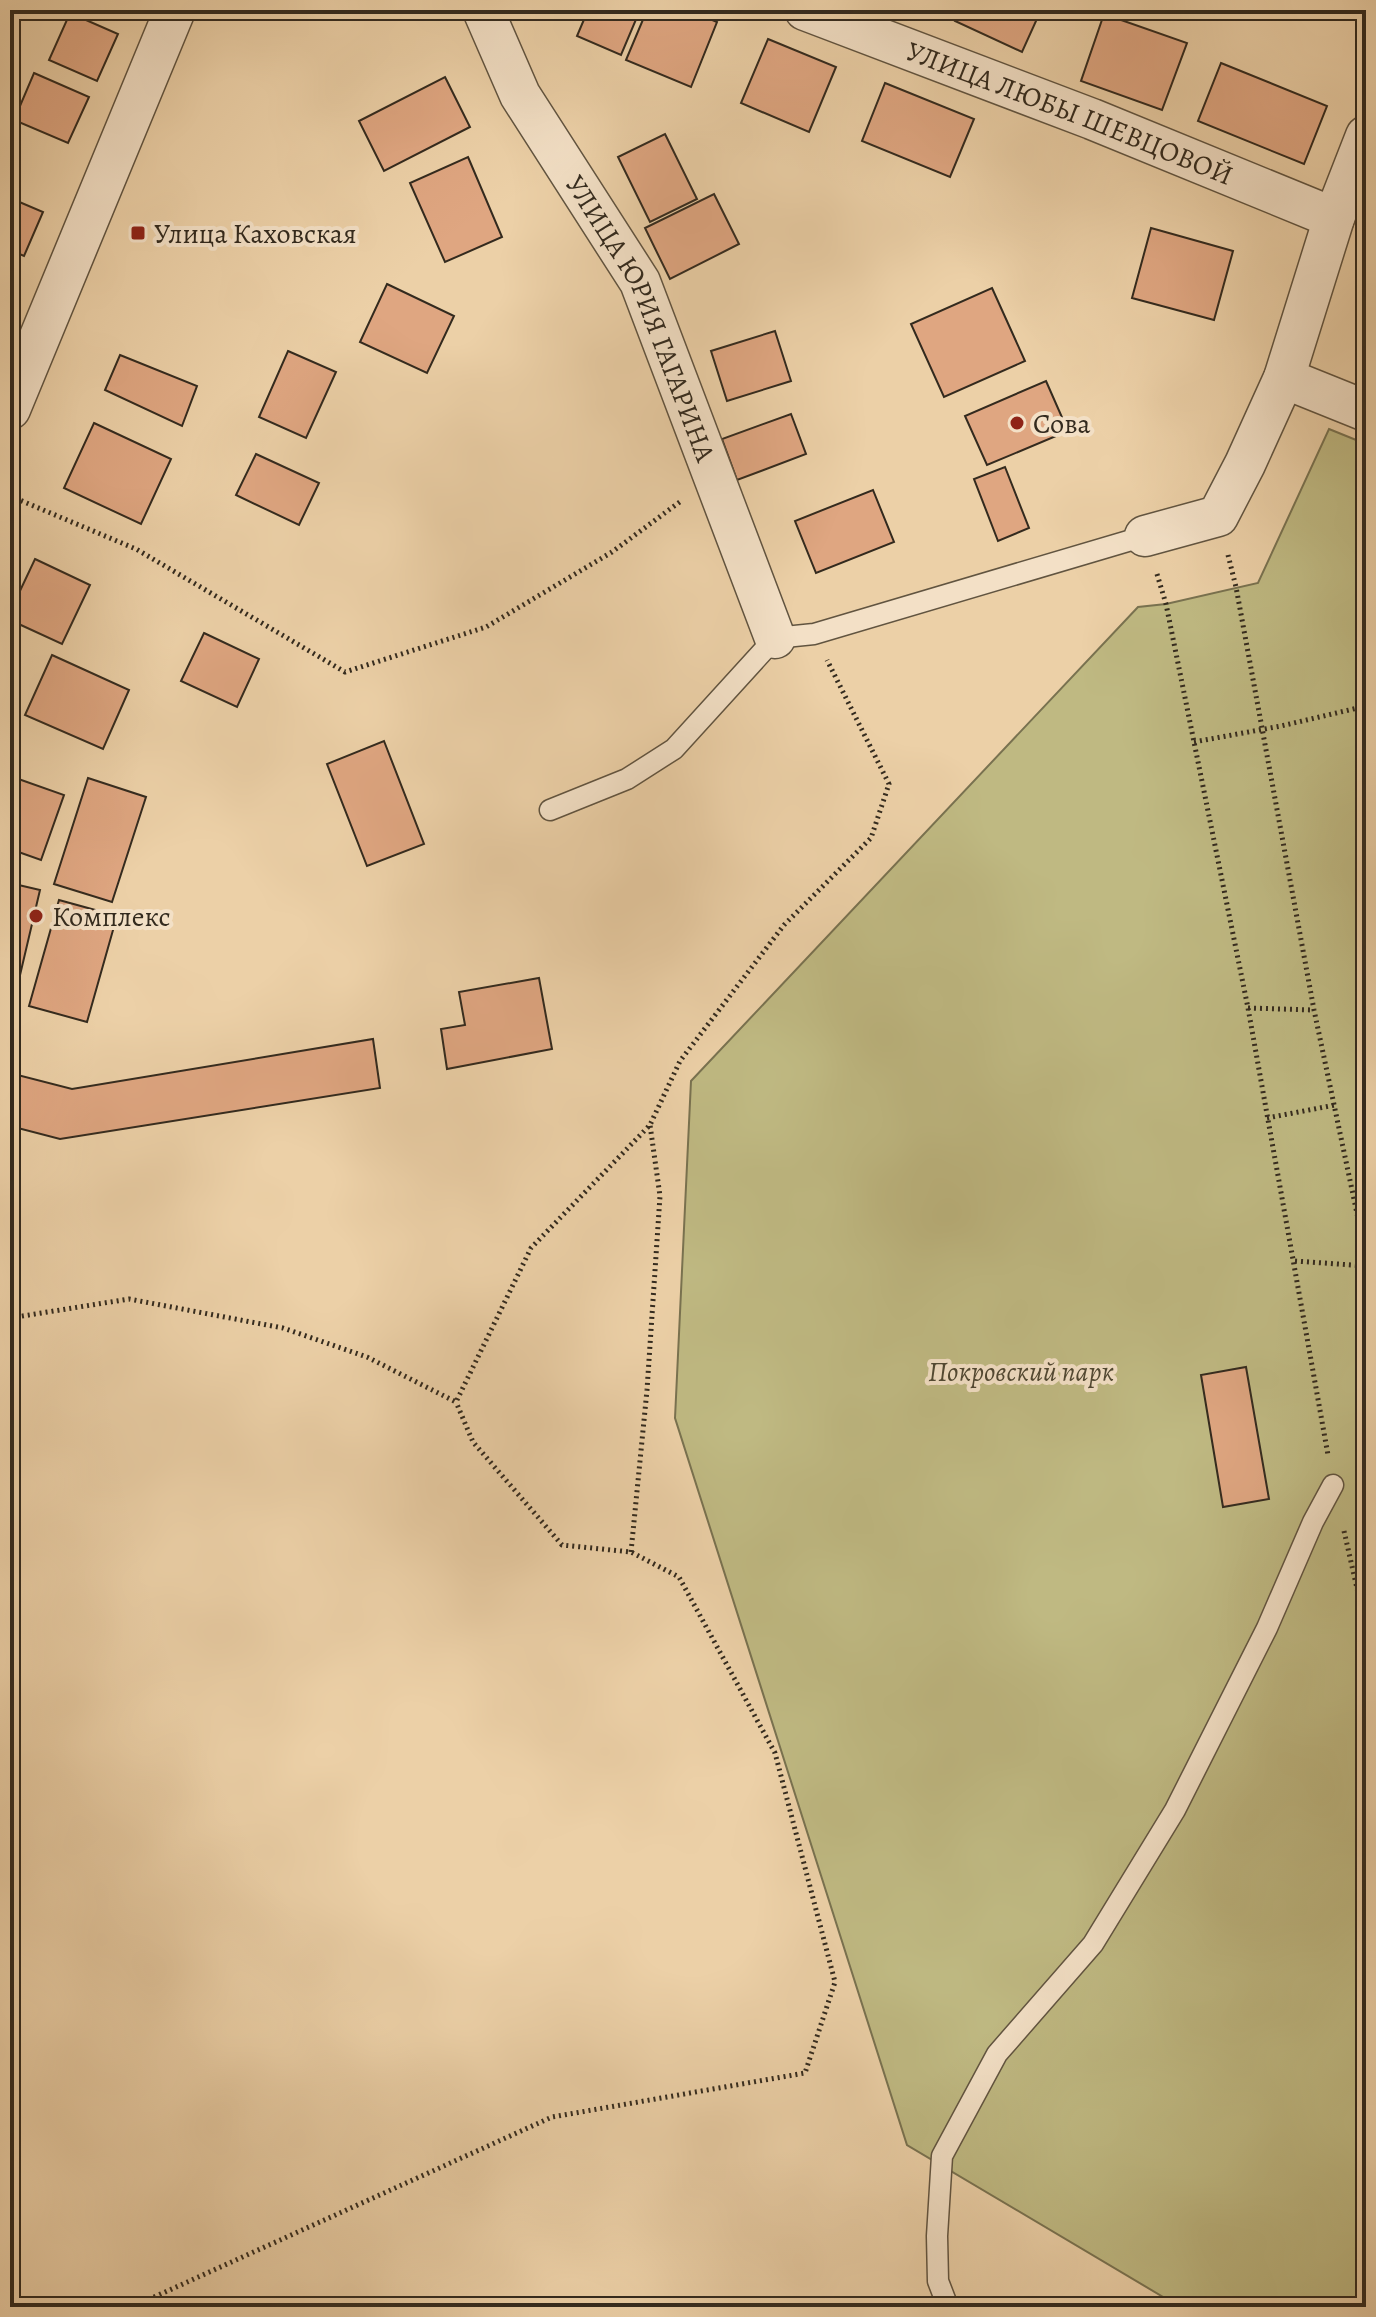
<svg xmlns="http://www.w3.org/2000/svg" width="1376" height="2317" font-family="Alegreya,serif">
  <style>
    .green { fill: #bfb982; stroke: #797250; stroke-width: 2 }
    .building { fill: #dfa681; stroke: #332a1e; stroke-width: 2 }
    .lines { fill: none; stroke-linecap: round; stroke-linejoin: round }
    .lane-casing { stroke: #615440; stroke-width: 23 }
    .street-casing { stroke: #615440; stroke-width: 43 }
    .path { stroke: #332a1e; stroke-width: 5; stroke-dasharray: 2 4; stroke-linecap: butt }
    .lane { stroke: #f3e0c6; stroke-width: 20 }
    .street { stroke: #f3e0c6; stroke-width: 40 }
    .poi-dot { fill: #8f2418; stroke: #f3e0c6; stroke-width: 3 }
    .labels { text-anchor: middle; stroke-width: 8; stroke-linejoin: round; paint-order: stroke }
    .street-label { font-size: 28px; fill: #332a1e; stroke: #f3e0c6 }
    .poi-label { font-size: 28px; fill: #332a1e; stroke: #f3e0c6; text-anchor: start }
    .park-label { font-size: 28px; font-style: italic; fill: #4f4732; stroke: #f3e0c6 }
  </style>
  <rect width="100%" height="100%" fill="#ecd0a7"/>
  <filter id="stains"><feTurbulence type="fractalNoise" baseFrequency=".0025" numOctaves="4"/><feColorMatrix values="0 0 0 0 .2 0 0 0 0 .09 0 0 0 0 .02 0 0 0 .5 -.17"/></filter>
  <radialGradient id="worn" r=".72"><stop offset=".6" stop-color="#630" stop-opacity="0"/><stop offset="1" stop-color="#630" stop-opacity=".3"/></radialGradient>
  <polygon class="green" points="1329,429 1366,444 1366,2307 1180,2307 907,2145 675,1418 691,1081 1138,607 1166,604 1258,583"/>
  <g class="building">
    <polygon points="588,10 640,10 621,55 577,36"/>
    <polygon points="647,10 689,10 717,22 691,87 626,60"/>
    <polygon points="960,10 1041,10 1022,52 955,21"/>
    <polygon points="70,13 118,34 97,81 49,60"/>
    <polygon points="1104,14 1187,43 1162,110 1081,81"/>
    <polygon points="768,39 836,67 809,132 741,103"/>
    <polygon points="1221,63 1327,106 1304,164 1198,121"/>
    <polygon points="34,73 89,97 68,143 14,120"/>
    <polygon points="445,77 470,127 384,171 359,121"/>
    <polygon points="885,83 974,119 950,177 862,141"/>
    <polygon points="665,134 697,199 650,222 618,157"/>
    <polygon points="468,157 502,237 445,262 410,183"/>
    <polygon points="714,194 739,244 670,279 645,228"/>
    <polygon points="10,198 43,212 24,256 10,250"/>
    <polygon points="1151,228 1233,251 1214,320 1132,298"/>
    <polygon points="387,284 454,316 427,373 360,342"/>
    <polygon points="992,288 1025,361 944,397 911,324"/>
    <polygon points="775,331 791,381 727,401 711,351"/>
    <polygon points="288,351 336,372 306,438 259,417"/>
    <polygon points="120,355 197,386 182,426 105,390"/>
    <polygon points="1046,381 1068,431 987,465 965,416"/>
    <polygon points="791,414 806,454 737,480 722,439"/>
    <polygon points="94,423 171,459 141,524 64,488"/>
    <polygon points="256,454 319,483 299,525 236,495"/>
    <polygon points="1005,467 1029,528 998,541 974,479"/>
    <polygon points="873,490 894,542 816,573 795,521"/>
    <polygon points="35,559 90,585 62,644 10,620 10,612"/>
    <polygon points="204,633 259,659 237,707 181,681"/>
    <polygon points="52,655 129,690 103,749 25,715"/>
    <polygon points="384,741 424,844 367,866 327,764"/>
    <polygon points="10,776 64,795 41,860 10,849"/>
    <polygon points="88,778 146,797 112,902 54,884"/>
    <polygon points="10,883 40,890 17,988 10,987"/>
    <polygon points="59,900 117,916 87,1022 29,1006"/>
    <polygon points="539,978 552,1049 447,1069 441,1029 465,1025 459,992"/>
    <polygon points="373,1039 380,1088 60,1139 10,1126 10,1073 72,1089"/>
    <polygon points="1246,1367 1269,1499 1223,1507 1201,1375"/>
  </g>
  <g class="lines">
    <defs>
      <g id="lane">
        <polyline points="550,810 627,779 674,749 775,638 814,634 1145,536"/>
        <polyline points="948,2307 938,2281 937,2236 942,2156 997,2054 1093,1944 1175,1810 1267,1628 1313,1522 1333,1485"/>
      </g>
      <g id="street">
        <path id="s1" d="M483 10 520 95 640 282 775 638"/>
        <path id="s2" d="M805 10 1092 119 1334 218"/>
        <polyline points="1284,378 1366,411"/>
        <polyline points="10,409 175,10"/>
        <polyline points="1145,536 1218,516 1245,464 1284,378 1334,218 1366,136"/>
      </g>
    </defs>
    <use href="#lane" class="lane-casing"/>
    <use href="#street" class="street-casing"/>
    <g class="path">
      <polyline points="10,496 136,549 345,672 486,627 612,552 681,501"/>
      <polyline points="1228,555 1236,587 1314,1010 1366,1256"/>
      <polyline points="1157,574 1166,604 1248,1008 1328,1455"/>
      <polyline points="1194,742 1281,726 1366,706"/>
      <polyline points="1248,1008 1314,1010"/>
      <polyline points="1267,1118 1335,1105"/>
      <polyline points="1295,1261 1366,1266"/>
      <polyline points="10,1318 129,1299 283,1328 367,1357 456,1402 531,1248 650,1125 680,1061 784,925 871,838 889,784 827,660"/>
      <polyline points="1344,1531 1366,1628"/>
      <polyline points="631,1552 647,1390 660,1196 650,1125"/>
      <polyline points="132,2307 552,2117 805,2073 835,1982 775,1753 679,1577 631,1552 562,1545 473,1442 456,1402"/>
    </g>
    <use href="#lane" class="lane"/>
    <use href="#street" class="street"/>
  </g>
  <g class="poi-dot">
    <rect x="130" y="225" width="16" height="16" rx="4"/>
    <circle cx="1017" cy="423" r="8"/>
    <circle cx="36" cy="916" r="8"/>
  </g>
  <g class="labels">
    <g class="street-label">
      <text dy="10" stroke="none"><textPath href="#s2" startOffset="284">УЛИЦА ЛЮБЫ ШЕВЦОВОЙ</textPath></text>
      <text dy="10" stroke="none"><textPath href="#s1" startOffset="348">УЛИЦА ЮРИЯ ГАГАРИНА</textPath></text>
    </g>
    <g class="poi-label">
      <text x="154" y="243">Улица Каховская</text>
      <text x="1033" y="433">Сова</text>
      <text x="52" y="926">Комплекс</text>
    </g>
    <g class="park-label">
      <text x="1021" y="1381">Покровский парк</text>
    </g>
  </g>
  <rect width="1376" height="2317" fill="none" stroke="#ecd0a7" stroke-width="40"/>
  <rect x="12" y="12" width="1352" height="2293" fill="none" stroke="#332a1e" stroke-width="4"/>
  <rect x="20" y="20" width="1336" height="2277" fill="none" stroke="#332a1e" stroke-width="2"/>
  <rect width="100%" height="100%" filter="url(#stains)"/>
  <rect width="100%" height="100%" fill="url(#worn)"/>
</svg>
